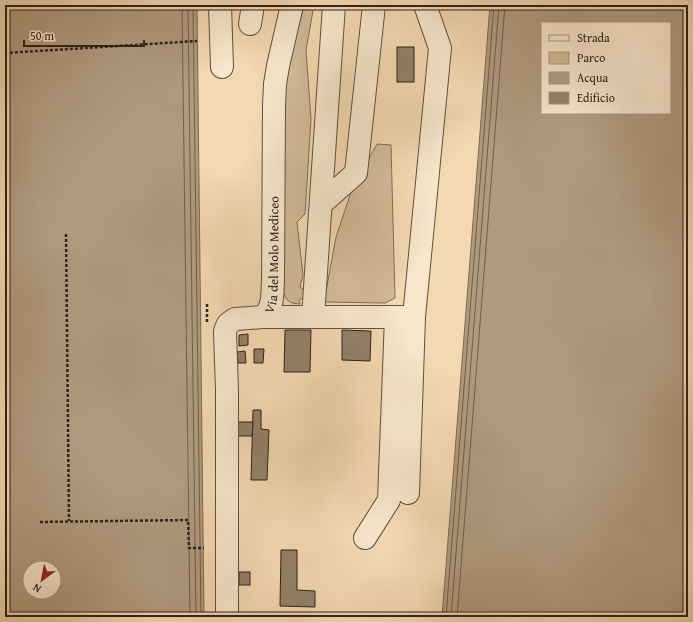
<svg xmlns="http://www.w3.org/2000/svg" width="693" height="622" font-family="'Gentium Book Plus',serif">
  <style>
    .green { fill: #d1b998; stroke: #7e6d5a }
    .water { fill: #af9a7e; stroke: #7b6a56; fill-rule: evenodd }
    .lines { fill: none; stroke-linecap: round; stroke-linejoin: round }
    .shore { stroke: #6e5e4c; stroke-width: 1 }
    .building { fill: #938069; stroke: #2c211b }
    .minor-casing { stroke: #5e4f40; stroke-width: 24 }
    .path { stroke: #2c211b; stroke-width: 2.5; stroke-dasharray: 3 2; stroke-linecap: butt }
    .minor { stroke: #f7e6cc; stroke-width: 22 }
    .labels { text-anchor: middle; stroke-width: 3.5; stroke-linejoin: round; paint-order: stroke }
    .street-label { font-size: 13px; fill: #2c211b; stroke: #f7e6cc }
  </style>
  <rect width="100%" height="100%" fill="#f3d8b1"/>
  <filter id="stains"><feTurbulence type="fractalNoise" baseFrequency=".005" numOctaves="4"/><feColorMatrix values="0 0 0 0 .2 0 0 0 0 .09 0 0 0 0 .02 0 0 0 .5 -.17"/></filter>
  <radialGradient id="worn" r=".72"><stop offset=".6" stop-color="#630" stop-opacity="0"/><stop offset="1" stop-color="#630" stop-opacity=".3"/></radialGradient>
  <g class="green">
    <path d="M304 5H314L306 50 311 119 305 214 297 222 303 275 300 287 306 291 307 296 299 300 300 304C288 303 287 302 283 291L285 79Z"/>
    <polygon points="377,144 391,145 395,298 385,303 324,302 336,237 351,192"/>
  </g>
  <g class="water">
    <path d="M5 5H197L204 617H5ZM30 568H54V592H30Z"/>
    <path d="M490 5H688V617H442ZM542 23H670V113H542Z"/>
  </g>
  <g class="lines">
    <g class="shore">
      <polyline points="182,5 190,617"/>
      <polyline points="188,5 196,617"/>
      <polyline points="193,5 201,617"/>
      <polyline points="446,617 494,5"/>
      <polyline points="451,617 499,5"/>
      <polyline points="457,617 505,5"/>
    </g>
  </g>
  <g class="building">
    <rect x="397" y="47" width="17" height="35"/>
    <polygon points="285,330 311,330 310,372 284,372"/>
    <polygon points="342,330 371,331 370,361 342,360"/>
    <polygon points="248,334 248,345 239,346 239,335"/>
    <polygon points="254,349 264,349 263,363 254,363"/>
    <polygon points="245,351 246,363 238,363 237,352"/>
    <polygon points="253,410 261,410 261,429 269,430 267,480 251,480"/>
    <polygon points="237,422 253,422 252,436 237,436"/>
    <polygon points="281,550 297,550 297,590 315,591 315,607 280,606"/>
    <rect x="239" y="572" width="11" height="13"/>
  </g>
  <g class="lines">
    <defs>
      <g id="minor">
        <polyline points="220,5 222,67"/>
        <polyline points="250,24 253,5"/>
        <polyline points="321,204 356,173 374,5"/>
        <path id="s1" d="M263 317C274 308 272 293 273 281L274 106 275 84 278 66 292 5"/>
        <polyline points="313,317 334,5"/>
        <polyline points="408,493 414,317 440,48 425,5"/>
        <polyline points="365,538 389,500 396,317"/>
        <polyline points="227,617 227,390 225,332 226,328 228,324 235,319 263,317 414,317"/>
      </g>
    </defs>
    <use href="#minor" class="minor-casing"/>
    <g class="path">
      <polyline points="5,53 197,41"/>
      <polyline points="66,234 69,521"/>
      <polyline points="207,304 207,322"/>
      <polyline points="40,522 188,520 189,548 204,548"/>
    </g>
    <use href="#minor" class="minor"/>
  </g>
  <g class="labels">
    <g class="street-label">
      <text dy="5" stroke="none"><textPath href="#s1" startOffset="65">Via del Molo Mediceo</textPath></text>
    </g>
  </g>
  <rect width="693" height="622" fill="none" stroke="#f3d8b1" stroke-width="20"/>
  <rect x="6" y="6" width="681" height="610" fill="none" stroke="#2c211b" stroke-width="2"/>
  <rect x="10" y="10" width="673" height="602" fill="none" stroke="#2c211b"/>
  <rect x="541" y="22" width="130" height="92" fill="#f7e6cc" stroke="#a69785"/>
  <rect x="549" y="35" width="20" height="6" fill="#f7e6cc" stroke="#a69785"/>
  <text x="577" y="42" font-size="12" fill="#2c211b">Strada</text>
  <rect x="549" y="52" width="20" height="12" fill="#d1b998" stroke="#a69785"/>
  <text x="577" y="62" font-size="12" fill="#2c211b">Parco</text>
  <rect x="549" y="72" width="20" height="12" fill="#af9a7e" stroke="#a69785"/>
  <text x="577" y="82" font-size="12" fill="#2c211b">Acqua</text>
  <rect x="549" y="92" width="20" height="12" fill="#938069" stroke="#a69785"/>
  <text x="577" y="102" font-size="12" fill="#2c211b">Edificio</text>
  <g transform="translate(42 580) rotate(212)"><circle r="19" fill="#f7e6cc" stroke="#a69785"/>
  <path d="M0-3L7 15L0 10L-7 15Z" fill="#8f2418"/>
  <text y="-6" font-size="11" font-weight="bold" text-anchor="middle" fill="#2c211b">N</text>
  </g>
  <path d="M24 40v6h120v-6" fill="none" stroke="#2c211b" stroke-width="2"/>
  <text x="30" y="40" font-size="12" fill="#2c211b" stroke="#f7e6cc" stroke-width="3" paint-order="stroke">50 m</text>
  <rect width="100%" height="100%" filter="url(#stains)"/>
  <rect width="100%" height="100%" fill="url(#worn)"/>
</svg>
